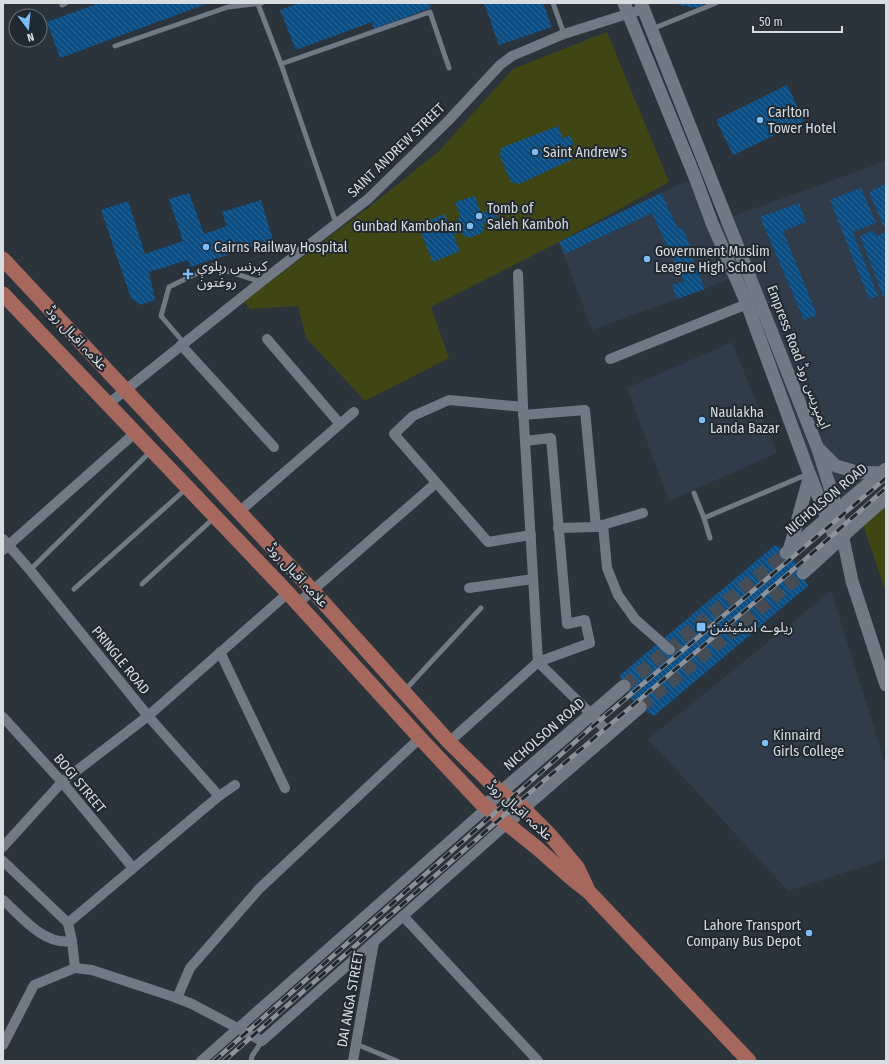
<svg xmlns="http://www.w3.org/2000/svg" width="889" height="1064" font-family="'Fira Sans Condensed','Noto Sans Arabic',sans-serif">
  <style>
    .built { fill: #303c49 }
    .green { fill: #3f4614 }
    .building { fill: url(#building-back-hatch) }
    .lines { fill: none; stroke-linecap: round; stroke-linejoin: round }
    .secondary-tunnel { stroke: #454c54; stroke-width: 13; stroke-dasharray: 13 6; stroke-linecap: butt }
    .service { stroke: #717a84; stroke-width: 5 }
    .minor { stroke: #717a84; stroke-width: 10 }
    .secondary { stroke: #717a84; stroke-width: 13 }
    .primary { stroke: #a6685c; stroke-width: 15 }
    .rail-casing { stroke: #8c9298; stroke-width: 4.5 }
    .rail { stroke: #212930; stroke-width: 3; stroke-dasharray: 9; stroke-linecap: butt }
    .poi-dot { fill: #7bbef8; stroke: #212930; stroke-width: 1.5 }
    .labels { text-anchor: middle; stroke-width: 4; stroke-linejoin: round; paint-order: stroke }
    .poi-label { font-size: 14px; fill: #d7dce1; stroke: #212930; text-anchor: start }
    .street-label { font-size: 14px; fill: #d7dce1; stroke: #212930 }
  </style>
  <defs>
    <pattern id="building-back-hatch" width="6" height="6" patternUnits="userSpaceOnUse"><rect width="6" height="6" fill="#0c4f85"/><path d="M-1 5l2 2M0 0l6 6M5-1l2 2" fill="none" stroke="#2f6896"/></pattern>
  </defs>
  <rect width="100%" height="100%" fill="#2b333b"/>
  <g class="built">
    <polygon points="886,161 886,469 827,519 734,278 592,330 559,242 695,177 714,223"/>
    <polygon points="732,342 777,453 669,501 627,388"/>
    <polygon points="831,591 886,765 886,859 788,891 648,739"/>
  </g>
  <g class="green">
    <polygon points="607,32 669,182 559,242 431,307 449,358 365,401 306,338 298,306 250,309 244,301 373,204 439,151 513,69"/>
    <polygon points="886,498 886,592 861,519"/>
  </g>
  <g class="building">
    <polygon points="99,3 209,3 60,58 47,22"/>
    <polygon points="299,3 429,3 431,8 374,29 372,22 296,50 280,10"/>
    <polygon points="484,3 543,3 552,27 499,45"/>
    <polygon points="679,3 707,3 697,8 679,5"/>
    <polygon points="787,85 804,121 733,155 716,120"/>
    <polygon points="558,126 563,139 570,135 574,145 568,147 573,159 519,184 511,182 500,156 501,148"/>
    <polygon points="886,184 886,226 884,227 869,192"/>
    <polygon points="861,188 876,223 853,232 878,296 869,299 830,200"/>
    <polygon points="189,193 204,234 227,226 222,212 261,200 273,240 190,267 188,260 149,272 155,300 140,305 131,298 101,210 128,201 145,254 183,241 169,199"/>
    <polygon points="661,193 678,229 682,227 690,246 687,247 705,289 677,299 672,285 684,282 652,213 565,254 559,242"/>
    <polygon points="475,196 480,211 479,214 495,208 498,218 483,223 484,226 482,233 468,238 463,235 461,232 453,235 460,251 433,262 418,226 444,214 449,225 457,222 460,215 455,202"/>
    <polygon points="799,203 806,222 783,231 817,315 804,320 760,217"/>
    <polygon points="873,231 877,236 886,232 886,295 883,296 860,236"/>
    <polygon points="775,545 781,548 798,565 808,586 654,716 647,712 632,699 619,676"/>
  </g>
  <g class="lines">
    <g class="secondary-tunnel">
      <polyline points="624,686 786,553"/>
      <polyline points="640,707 803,573"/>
    </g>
    <g class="service">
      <polyline points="553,3 564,34"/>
      <polyline points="258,4 281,64 336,223"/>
      <polyline points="62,5 66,3"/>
      <polyline points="652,29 716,3"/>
      <polyline points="115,46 228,7 262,3"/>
      <polyline points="281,64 430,12 449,68"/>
      <polyline points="184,343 161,316 169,287 212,266 261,282"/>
      <polyline points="694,493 704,518 808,474"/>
      <polyline points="704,518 710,538"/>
      <polyline points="30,570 151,451"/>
      <polyline points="142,584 215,517"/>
      <polyline points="74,589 187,488"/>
      <polyline points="405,690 481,608"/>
      <polyline points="356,1044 397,1061"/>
      <polyline points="251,1061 252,1056 262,1041"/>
    </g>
    <g class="minor">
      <polyline points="518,274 523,407 538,662 591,714 610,734"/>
      <polyline points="267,339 340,424"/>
      <polyline points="181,345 274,447"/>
      <polyline points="610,359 747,304"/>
      <polyline points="108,404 261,282 368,199 448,121 500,65 512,56 564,34 643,9"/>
      <polyline points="523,407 449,400 413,416 394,434 488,542 531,535"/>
      <polyline points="523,415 585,410 596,527"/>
      <polyline points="239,512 354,412"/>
      <polyline points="603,525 607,568 618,595 635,619 670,650"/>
      <polyline points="558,528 596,527 643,513"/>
      <polyline points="3,539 30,570 148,716 219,796"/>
      <polyline points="3,550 135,433"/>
      <polyline points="469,588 533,579"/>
      <polyline points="297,604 436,483"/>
      <polyline points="220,652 285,788"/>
      <polyline points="3,717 62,782 133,868"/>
      <polyline points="449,742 538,662 590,643 585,620 567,624 551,438 525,441"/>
      <polyline points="235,785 219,796 68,923 72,941 75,968 92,970 177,998 192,1004 262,1041 508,823"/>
      <polyline points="3,847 62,782 148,716 288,593"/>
      <polyline points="3,861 68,923"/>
      <path d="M3 900C22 917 44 946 72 941"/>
      <polyline points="403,916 538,1061"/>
      <polyline points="177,998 190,968 259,889 420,738"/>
      <polyline points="3,1045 34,985 75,968"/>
      <polyline points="201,1061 482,812 485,806"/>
      <polyline points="353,1061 374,942"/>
    </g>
    <g class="secondary">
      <polyline points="624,3 695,177 712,223 747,304 809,473 837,543"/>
      <polyline points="641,3 818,449 837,510 852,581 886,685"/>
      <polyline points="820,450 836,466 857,472 881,473"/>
      <polyline points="789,551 810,475"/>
      <polyline points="786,553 886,469"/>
      <path d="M803 573C831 548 857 522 886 498"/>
      <polyline points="485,806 624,686"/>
      <polyline points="508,823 523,808 640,707"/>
    </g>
    <g class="primary">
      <polyline points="3,259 313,591 449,742 500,792 523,808 550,835 577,867 587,888"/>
      <polyline points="3,294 288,593 420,738 481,803 536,847 570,877 589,892 749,1061"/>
    </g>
    <defs>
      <g id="rail">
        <polyline points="214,1061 592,727 886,478"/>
        <polyline points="224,1061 527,795 801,563 886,488"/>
      </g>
    </defs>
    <use href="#rail" class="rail-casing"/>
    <use href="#rail" class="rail"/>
  </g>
  <g class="poi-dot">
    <circle cx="760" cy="120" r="4"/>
    <circle cx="535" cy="152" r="4"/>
    <circle cx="479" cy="216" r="4"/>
    <circle cx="470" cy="226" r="4"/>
    <circle cx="206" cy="247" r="4"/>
    <circle cx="647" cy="259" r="4"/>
    <path d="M186 268h4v4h4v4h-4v4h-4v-4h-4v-4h4z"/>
    <circle cx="702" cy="420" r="4"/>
    <rect x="696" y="622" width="10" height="10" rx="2"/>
    <circle cx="765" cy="743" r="4"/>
    <circle cx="809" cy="933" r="4"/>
  </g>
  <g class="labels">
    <g class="poi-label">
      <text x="768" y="117">Carlton<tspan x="768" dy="16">Tower Hotel</tspan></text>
      <text x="543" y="157">Saint Andrew's</text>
      <text x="487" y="213">Tomb of<tspan x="487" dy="16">Saleh Kamboh</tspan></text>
      <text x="462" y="231" text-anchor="end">Gunbad Kambohan</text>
      <text x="214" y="252">Cairns Railway Hospital</text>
      <text x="655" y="256">Government Muslim<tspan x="655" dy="16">League High School</tspan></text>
      <text x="197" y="271">کېرنس رېلوې<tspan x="197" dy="16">روغتون</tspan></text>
      <text x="710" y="417">Naulakha<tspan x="710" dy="16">Landa Bazar</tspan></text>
      <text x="710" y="632">ریلوے اسٹیشن</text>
      <text x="773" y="740">Kinnaird<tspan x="773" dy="16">Girls College</tspan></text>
      <text x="801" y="930" text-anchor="end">Lahore Transport<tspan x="801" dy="16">Company Bus Depot</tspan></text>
    </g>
    <g class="street-label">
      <text transform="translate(396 150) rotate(-44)" y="5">SAINT ANDREW STREET</text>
      <text transform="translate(77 338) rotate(47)" y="5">علامہ اقبال روڈ</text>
      <text transform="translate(799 357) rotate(69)" y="5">Empress Road ایمپریس روڈ</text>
      <text transform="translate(826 499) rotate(-40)" y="5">NICHOLSON ROAD</text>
      <text transform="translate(298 575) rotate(47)" y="5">علامہ اقبال روڈ</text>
      <text transform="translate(121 660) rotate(51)" y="5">PRINGLE ROAD</text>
      <text transform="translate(544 734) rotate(-41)" y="5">NICHOLSON ROAD</text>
      <text transform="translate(80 783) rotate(50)" y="5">BOGI STREET</text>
      <text transform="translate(520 810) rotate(42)" y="5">علامہ اقبال روڈ</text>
      <text transform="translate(350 999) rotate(-80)" y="5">DAI ANGA STREET</text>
    </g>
  </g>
  <rect width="889" height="1064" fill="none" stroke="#d7dce1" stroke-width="8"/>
  <g transform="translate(28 28) rotate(164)"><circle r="19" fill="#212930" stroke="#6a7177"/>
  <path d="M0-3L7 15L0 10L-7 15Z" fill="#7bbef8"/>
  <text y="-6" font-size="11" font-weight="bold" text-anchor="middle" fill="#d7dce1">N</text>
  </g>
  <path d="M753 26v6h89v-6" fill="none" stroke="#d7dce1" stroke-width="2"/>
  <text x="759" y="26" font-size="12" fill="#d7dce1" stroke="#212930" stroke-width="3" paint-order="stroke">50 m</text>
</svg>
